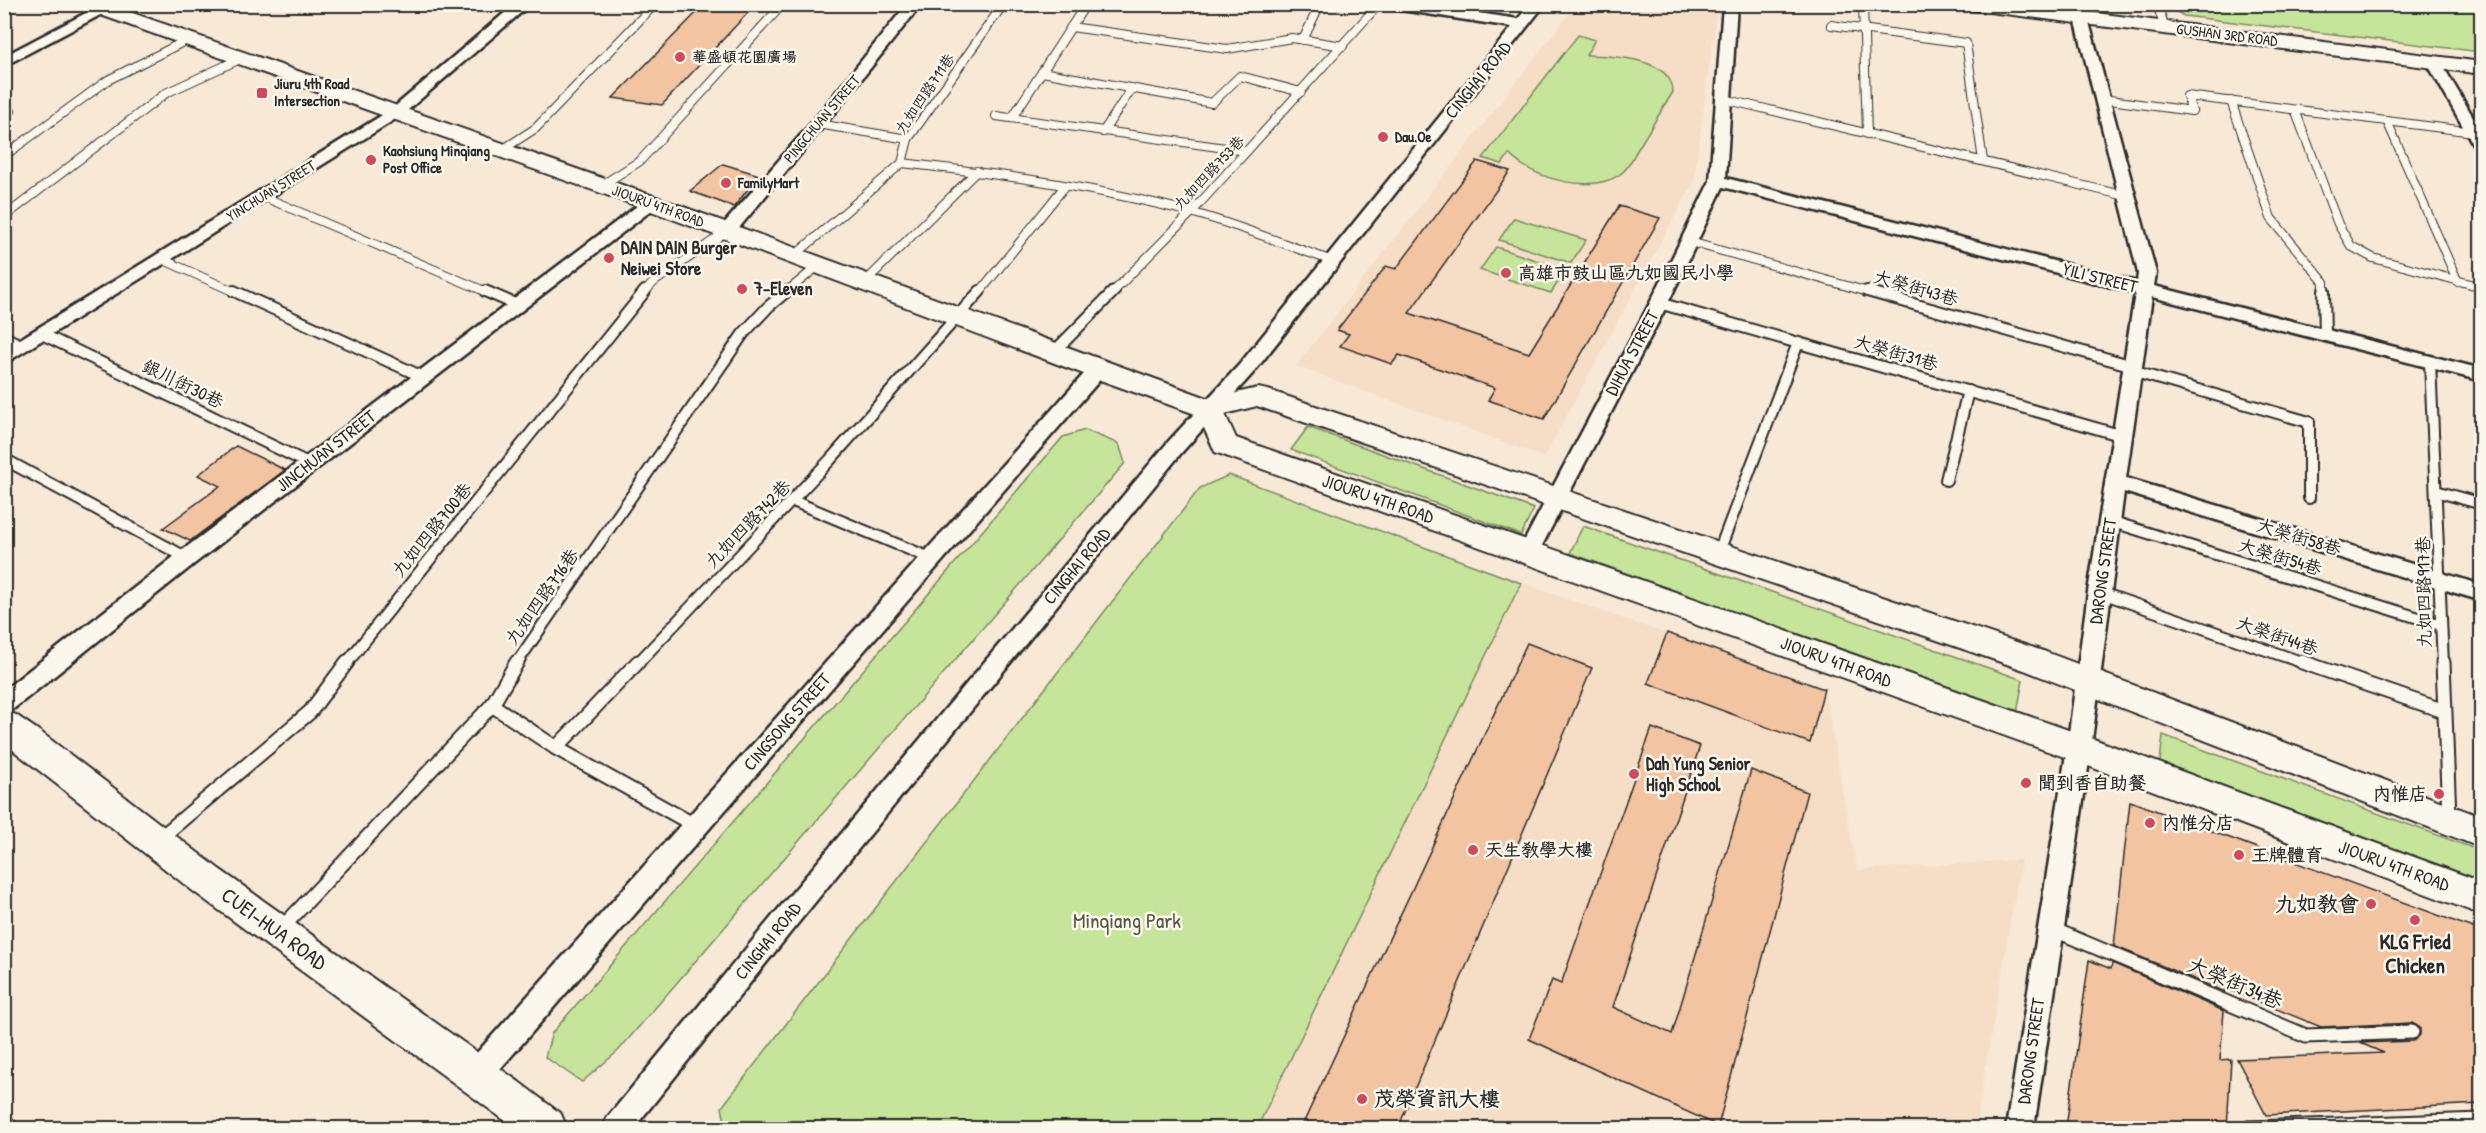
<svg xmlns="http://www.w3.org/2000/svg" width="2486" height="1133" font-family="'Patrick Hand','LXGW WenKai TC',sans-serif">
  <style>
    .built { fill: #f6ddc6 }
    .green { fill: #c7e49b; stroke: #798863; stroke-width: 1.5 }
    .building { fill: #f2c4a2; stroke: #2b2b2b; stroke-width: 1.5 }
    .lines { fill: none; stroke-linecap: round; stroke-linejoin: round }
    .lane-far2-casing { stroke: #2b2b2b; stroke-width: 10 }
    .lane-far1-casing { stroke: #2b2b2b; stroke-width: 14 }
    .lane-casing { stroke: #2b2b2b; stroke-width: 17 }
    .street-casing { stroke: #2b2b2b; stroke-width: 5 }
    .secondary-casing { stroke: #2b2b2b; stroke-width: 4 }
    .lane-far2 { stroke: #fbf7ec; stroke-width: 8 }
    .lane-far1 { stroke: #fbf7ec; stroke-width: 10 }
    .lane { stroke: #fbf7ec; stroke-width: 13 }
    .street { fill: #fbf7ec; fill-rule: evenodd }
    .secondary { fill: #fbf7ec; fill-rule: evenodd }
    .tram { stroke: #2b2b2b; stroke-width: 1.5 }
    .poi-dot { fill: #d1495b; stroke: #fbf7ec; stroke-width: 2 }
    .labels { text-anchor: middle; stroke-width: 5; stroke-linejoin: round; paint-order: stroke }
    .far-street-label { font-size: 15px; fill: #2b2b2b; stroke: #fbf7ec }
    .far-poi-label { font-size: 15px; font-weight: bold; fill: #2b2b2b; stroke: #fbf7ec; text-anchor: start }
    .street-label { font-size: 18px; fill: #2b2b2b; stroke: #fbf7ec }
    .poi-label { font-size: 18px; font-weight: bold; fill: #2b2b2b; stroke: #fbf7ec; text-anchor: start }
    .near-poi-label { font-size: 21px; font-weight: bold; fill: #2b2b2b; stroke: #fbf7ec; text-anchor: end }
    .near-park-label { font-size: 21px; fill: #525947; stroke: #fbf7ec }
    .near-street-label { font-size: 21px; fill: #2b2b2b; stroke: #fbf7ec }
  </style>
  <rect width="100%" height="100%" fill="#f8e8d6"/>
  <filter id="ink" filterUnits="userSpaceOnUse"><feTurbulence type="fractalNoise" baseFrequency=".0167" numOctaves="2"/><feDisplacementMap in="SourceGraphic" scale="12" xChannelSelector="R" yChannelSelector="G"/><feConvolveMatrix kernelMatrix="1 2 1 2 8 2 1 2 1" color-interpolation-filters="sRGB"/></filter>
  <g filter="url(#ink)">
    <g class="built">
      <polygon points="1576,5 1717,5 1694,181 1544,457 1296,366"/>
      <polygon points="1521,583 1824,689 1857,870 2021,860 1975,1128 1257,1128"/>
    </g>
    <g class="green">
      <polygon points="2169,5 2213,11 2211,5 2481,5 2481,52 2184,16 2171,9"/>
      <path d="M1578 35 1595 40 1586 55C1611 56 1672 57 1673 92 1662 110 1650 129 1639 147 1634 155 1630 165 1624 171 1597 197 1531 179 1509 154L1502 164 1483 158Z"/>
      <polygon points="1514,218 1586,240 1571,263 1499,240"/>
      <polygon points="1496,247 1566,270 1551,293 1480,270"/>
      <polygon points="1308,427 1534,509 1521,535 1291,450"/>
      <polygon points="1085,430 1119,444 1125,463 618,1051 582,1082 545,1057 552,1033 1063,437"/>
      <polygon points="1229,475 1521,583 1257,1128 726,1128 722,1107 1200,488"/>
      <polygon points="1583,526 2023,680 2017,713 1570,553"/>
      <polygon points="2163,735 2481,851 2481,890 2159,770"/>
    </g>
    <g class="building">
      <polygon points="705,4 756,4 662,105 613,98"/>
      <polygon points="1477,161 1510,171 1409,313 1529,353 1619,206 1660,218 1544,419 1488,400 1495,388 1399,355 1392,364 1340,346 1349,334 1337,330 1386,266 1396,269"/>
      <polygon points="723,164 759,175 734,207 690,191"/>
      <polygon points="236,446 285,470 190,541 163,528 220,486 198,475"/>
      <polygon points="1667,633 1824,689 1810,743 1648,683"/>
      <polygon points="1527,643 1592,668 1398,1128 1301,1128"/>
      <polygon points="1652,728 1700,746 1613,1007 1672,1034 1751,770 1807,792 1718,1126 1529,1039 1552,980 1561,984"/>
      <polygon points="2130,801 2481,931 2481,1104 2266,1115 2237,1059 2384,1053 2360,1043 2413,1041 2420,1035 2420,1028 2412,1023 2321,1027 2225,988 2225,992 2114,946"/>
      <polygon points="2089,960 2111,969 2112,963 2224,1011 2220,1060 2231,1059 2227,1128 2066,1128"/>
    </g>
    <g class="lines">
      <defs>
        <g id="lane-far2">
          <polyline points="1863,4 1867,134"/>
          <polyline points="2157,4 2165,28"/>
          <polyline points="1831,25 1966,43 1983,161"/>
          <polyline points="1071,27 1227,49 1292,38 1343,46"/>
          <polyline points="1303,40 1320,4"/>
          <polyline points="1042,72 1212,103 1240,76 1301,92"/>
          <polyline points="1724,99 2126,196"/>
          <polyline points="2102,99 2192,111 2187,96 2474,132"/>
          <polyline points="2231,101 2271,218 2324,282 2324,293"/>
          <polyline points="4,110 11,111 4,115"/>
          <polyline points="2295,110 2338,224 2351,246 2373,258 2482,287"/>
          <polyline points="996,116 1247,151"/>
          <polyline points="1012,118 1086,4"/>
          <polyline points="2387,121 2458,282"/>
          <polyline points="818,124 908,139"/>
          <polyline points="1103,132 1132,88"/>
          <polyline points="502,150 536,128 655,4"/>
          <polyline points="4,156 108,80 189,39"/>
          <path d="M902 163C999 174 1096 187 1190 212 1239 225 1285 245 1333 261"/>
          <polyline points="602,185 640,161 783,4"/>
          <polyline points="262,196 489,293"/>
          <polyline points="4,217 166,93 242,58"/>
          <polyline points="1690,242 1872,293"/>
          <polyline points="793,257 902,163 908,139 1000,9 970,4"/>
          <polyline points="162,259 237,293"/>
          <polyline points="864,283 977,171"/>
          <polyline points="644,293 654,282 727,231"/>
          <polyline points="785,293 817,267"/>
          <polyline points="979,293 1065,186"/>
          <polyline points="1112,293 1191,213 1379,4"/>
        </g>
        <g id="lane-far1">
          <polyline points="234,291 423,377"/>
          <polyline points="485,291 517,305"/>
          <polyline points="1867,291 2133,366"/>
          <polyline points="2324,291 2325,335"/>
          <polyline points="1659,303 2123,436"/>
          <polyline points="42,334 310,464"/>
          <polyline points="4,337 23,346"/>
          <polyline points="1053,353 1114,291"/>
          <polyline points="2430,362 2443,664"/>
          <polyline points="2132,371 2309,422 2309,498"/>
          <polyline points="4,459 187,558"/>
          <polyline points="1946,480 1968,391"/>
          <polyline points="2439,492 2482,504"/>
          <polyline points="793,501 930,558"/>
          <polyline points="2110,521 2441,625"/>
          <polyline points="1718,554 1798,343"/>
          <polyline points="2099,592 2307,664"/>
          <polyline points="346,664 645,291"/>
          <polyline points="516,664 743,334 768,307 787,291"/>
          <polyline points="637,664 830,460 980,291"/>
        </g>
        <g id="lane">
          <polyline points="2302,662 2444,711"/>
          <polyline points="2443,662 2449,817"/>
          <polyline points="492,705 556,748 696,826"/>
          <polyline points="556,748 638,662"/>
          <polyline points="159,839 310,712 347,662"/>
          <polyline points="2050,928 2306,1036 2412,1032"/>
          <polyline points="280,930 492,705 517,662"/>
          <polyline points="2248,1128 2482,1120"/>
        </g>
        <g id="street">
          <polygon points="103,4 121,4 4,66 4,56"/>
          <polygon points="515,4 531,4 402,115 4,364 4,349 392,109"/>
          <polygon points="907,4 922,4 823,127 733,235 721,235 719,231 721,227 813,121"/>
          <polygon points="1381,4 1419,4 1518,19 1530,4 1545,4 1253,373 1182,452 794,928 634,1128 603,1128 607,1118 776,912 1168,442 1239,365 1512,27 1388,8"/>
          <polygon points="1723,4 1737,4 1726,178 2137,282 2138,273 2075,18 2077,15 2087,15 2156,273 2154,286 2482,369 2482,381 2152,297 2126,478 2482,585 2482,601 2124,492 2091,748 2034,1128 2006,1128 2067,748 2088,592 2135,293 1723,187 1668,303 1535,559 1528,561 1521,559 1518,553 1650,303 1710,181"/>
          <polygon points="2433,57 2440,61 2482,132 2482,151 2474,146 2426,61"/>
          <polygon points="651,198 659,203 657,206 194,564 12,710 4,712 4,690 180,552 645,200"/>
          <polygon points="1098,364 1105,366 1107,370 1105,374 487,1084 477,1088 467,1084 463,1074 467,1064 1091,366"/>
        </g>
        <g id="secondary">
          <polygon points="107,4 659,198 1210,399 1258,388 1268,390 2046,652 2482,817 2482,848 2024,670 1257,406 1225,414 1236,438 2091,738 2482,882 2482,915 2067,758 1215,452 1198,415 1089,376 643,208 98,14 95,10 98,6"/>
          <polygon points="1963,4 2025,4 2482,62 2482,74 1973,10 1966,8"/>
          <polygon points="4,711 16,715 42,733 219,869 519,1082 561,1114 567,1128 515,1128 193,891 4,743"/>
        </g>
      </defs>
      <use href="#lane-far2" class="lane-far2-casing"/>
      <use href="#lane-far1" class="lane-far1-casing"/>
      <use href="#lane" class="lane-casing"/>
      <use href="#street" class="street-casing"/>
      <use href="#secondary" class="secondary-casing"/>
      <use href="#lane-far2" class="lane-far2"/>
      <use href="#lane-far1" class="lane-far1"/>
      <use href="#lane" class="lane"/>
      <use href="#street" class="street"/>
      <use href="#secondary" class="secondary"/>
      <polyline class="tram" points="4,1111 24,1128"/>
    </g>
  </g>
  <g class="poi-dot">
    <circle cx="680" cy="57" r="6"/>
    <rect x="256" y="87" width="12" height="12" rx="3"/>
    <circle cx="1383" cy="137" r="6"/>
    <circle cx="371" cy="160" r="6"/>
    <circle cx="726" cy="183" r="6"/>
    <circle cx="609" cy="258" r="6"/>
    <circle cx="1506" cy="273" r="6"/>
    <circle cx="742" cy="289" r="6"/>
    <circle cx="1634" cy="774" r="6"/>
    <circle cx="2026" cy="783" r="6"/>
    <circle cx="2439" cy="794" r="6"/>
    <circle cx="2150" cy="823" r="6"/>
    <circle cx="1473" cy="850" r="6"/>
    <circle cx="2239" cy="855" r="6"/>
    <circle cx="2371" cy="904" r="6"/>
    <circle cx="2415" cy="920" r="6"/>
    <circle cx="1362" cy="1099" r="6"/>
  </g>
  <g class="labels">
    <g class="far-street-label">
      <text transform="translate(2227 35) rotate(7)" y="5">GUSHAN 3RD ROAD</text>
      <text transform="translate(925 94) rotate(-56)" y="5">九如四路711巷</text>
      <text transform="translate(822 119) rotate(-50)" y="5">PINGCHUAN STREET</text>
      <text transform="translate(1209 173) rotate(-47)" y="5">九如四路753巷</text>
      <text transform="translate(271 191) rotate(-32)" y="5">YINCHUAN STREET</text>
      <text transform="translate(658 206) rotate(20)" y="5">JIOURU 4TH ROAD</text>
    </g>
    <g class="far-poi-label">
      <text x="692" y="62">華盛頓花園廣場</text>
      <text x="274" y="89">Jiuru 4th Road<tspan x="274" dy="17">Intersection</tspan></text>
      <text x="1395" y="142">Dau.Oe</text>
      <text x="383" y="156">Kaohsiung Minqiang<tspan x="383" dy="17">Post Office</tspan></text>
      <text x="738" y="188">FamilyMart</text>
    </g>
    <g class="street-label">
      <text transform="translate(1478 80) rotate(-51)" y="6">CINGHAI ROAD</text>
      <text transform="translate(2100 278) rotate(14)" y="6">YILI STREET</text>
      <text transform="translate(1916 288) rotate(16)" y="6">大榮街43巷</text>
      <text transform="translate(1632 353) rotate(-62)" y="6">DIHUA STREET</text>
      <text transform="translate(1896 353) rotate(16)" y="6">大榮街31巷</text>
      <text transform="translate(183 384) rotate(26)" y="6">銀川街30巷</text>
      <text transform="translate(326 451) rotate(-38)" y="6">JINCHUAN STREET</text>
      <text transform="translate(1378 499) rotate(19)" y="6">JIOURU 4TH ROAD</text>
      <text transform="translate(748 524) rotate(-46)" y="6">九如四路742巷</text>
      <text transform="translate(432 530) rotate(-51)" y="6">九如四路700巷</text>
      <text transform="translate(2299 537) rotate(17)" y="6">大榮街58巷</text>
      <text transform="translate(2280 557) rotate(17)" y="6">大榮街54巷</text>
      <text transform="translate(1077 566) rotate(-50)" y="6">CINGHAI ROAD</text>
      <text transform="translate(2103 571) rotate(-82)" y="6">DARONG STREET</text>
      <text transform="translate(2424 592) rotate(-91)" y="6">九如四路917巷</text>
      <text transform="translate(542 597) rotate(-55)" y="6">九如四路716巷</text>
      <text transform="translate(2277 636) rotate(19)" y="6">大榮街44巷</text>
      <text transform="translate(1836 662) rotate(20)" y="6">JIOURU 4TH ROAD</text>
      <text transform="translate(787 722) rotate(-49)" y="6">CINGSONG STREET</text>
      <text transform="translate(2394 866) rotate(20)" y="6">JIOURU 4TH ROAD</text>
      <text transform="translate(768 941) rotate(-51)" y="6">CINGHAI ROAD</text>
      <text transform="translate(2031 1051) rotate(-82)" y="6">DARONG STREET</text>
    </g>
    <g class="poi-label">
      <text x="621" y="254">DAIN DAIN Burger<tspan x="621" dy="21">Neiwei Store</tspan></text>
      <text x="1518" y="279">高雄市鼓山區九如國民小學</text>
      <text x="754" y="295">7-Eleven</text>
      <text x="1646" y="770">Dah Yung Senior<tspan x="1646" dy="21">High School</tspan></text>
      <text x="2038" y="789">聞到香自助餐</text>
      <text x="2427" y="800" text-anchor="end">內惟店</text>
      <text x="2162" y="829">內惟分店</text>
      <text x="1485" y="856">天生教學大樓</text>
      <text x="2251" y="861">王牌體育</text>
    </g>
    <g class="near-poi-label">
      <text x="2359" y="911">九如教會</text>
      <text x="2415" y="949" text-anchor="middle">KLG Fried<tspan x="2415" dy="24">Chicken</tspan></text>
      <text x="1374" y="1106" text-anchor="start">茂榮資訊大樓</text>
    </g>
    <g class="near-park-label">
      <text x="1127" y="928">Minqiang Park</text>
    </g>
    <g class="near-street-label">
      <text transform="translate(274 929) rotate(36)" y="7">CUEI-HUA ROAD</text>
      <text transform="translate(2235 983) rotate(23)" y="7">大榮街34巷</text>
    </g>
  </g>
  <rect width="2486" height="1133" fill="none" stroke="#fbf7ec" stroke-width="24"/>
  <rect x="12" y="12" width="2462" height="1109" fill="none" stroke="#2b2b2b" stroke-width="2" filter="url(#ink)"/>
</svg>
